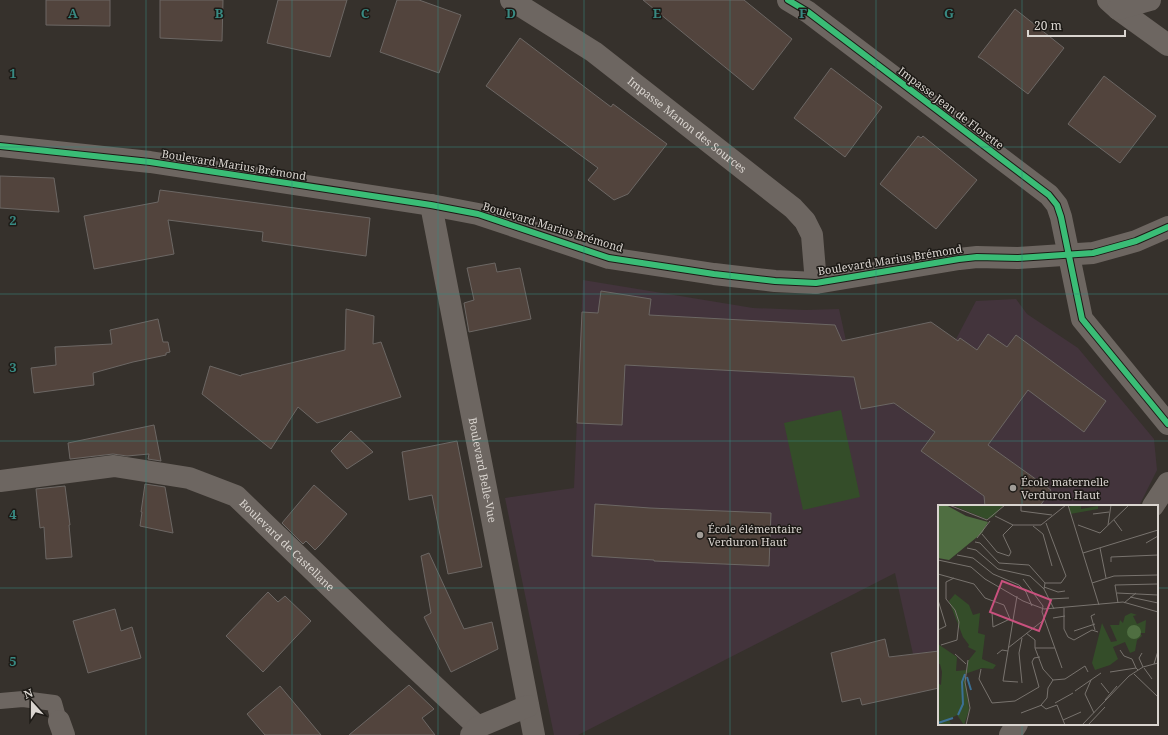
<svg xmlns="http://www.w3.org/2000/svg" width="1168" height="735" font-family="'Noto Serif',serif">
  <style>
    .education { fill: #43343c }
    .green { fill: #344d29 }
    .building { fill: #52443d; stroke: #6c6764 }
    .lines { fill: none; stroke-linecap: round; stroke-linejoin: round }
    .service { stroke: #6d6661; stroke-width: 16 }
    .minor { stroke: #6d6661; stroke-width: 22 }
    .cycleway-casing { stroke: #1d1a16; stroke-width: 8 }
    .cycleway { stroke: #3abd76; stroke-width: 6 }
    .grid { fill: none; stroke: #388982; stroke-width: 1; stroke-opacity: 0.55 }
    .poi-dot { fill: #a19c97; stroke: #1d1a16; stroke-width: 1.5 }
    .labels { text-anchor: middle; stroke-width: 3; stroke-linejoin: round; paint-order: stroke }
    .street-label { font-size: 11px; fill: #dad5d0; stroke: #1d1a16 }
    .poi-label { font-size: 11px; fill: #dad5d0; stroke: #1d1a16; text-anchor: start }
    .inset-river { fill: none; stroke: #3b7095; stroke-width: 2 }
    .inset-road { fill: none; stroke: #78736e; stroke-width: 1 }
    .view { fill: #c9517e; fill-opacity: 0.15; stroke: #c9517e; stroke-width: 2 }
    .inset-edge { fill: none; stroke: #dad5d0; stroke-width: 2 }
    .grid-label { font-size: 13px; text-anchor: middle; font-weight: bold; fill: #388982; stroke: #1d1a16; stroke-width: 3; stroke-linejoin: round; paint-order: stroke }
  </style>
  <rect width="100%" height="100%" fill="#36312c"/>
  <polygon class="education" points="583,280 753,308 805,310 839,309 861,409 894,403 910,415 933,383 976,301 1016,299 1027,314 1078,348 1154,439 1157,470 1139,506 939,506 939,651 913,654 895,573 578,735 554,735 505,498 574,488"/>
  <polygon class="green" points="841,410 860,497 803,510 784,423"/>
  <g class="building">
    <polygon points="46,0 110,0 110,26 46,25"/>
    <polygon points="160,0 223,0 222,41 160,38"/>
    <polygon points="278,0 347,0 330,57 267,43"/>
    <polygon points="397,0 419,0 461,15 439,73 380,52"/>
    <polygon points="643,0 744,0 792,39 753,90"/>
    <polygon points="1015,9 1064,48 1028,94 982,59 978,57"/>
    <polygon points="520,38 611,107 613,104 667,144 628,194 614,200 588,180 598,168 486,86"/>
    <polygon points="831,68 882,107 845,157 794,118"/>
    <polygon points="1104,76 1156,116 1120,163 1068,124"/>
    <polygon points="918,136 921,138 923,136 977,180 936,229 880,184"/>
    <polygon points="0,176 54,178 59,212 0,208"/>
    <polygon points="160,190 370,218 366,256 262,241 263,232 168,220 174,254 94,269 84,216 158,202"/>
    <polygon points="495,263 497,272 520,268 531,319 469,332 464,303 474,300 467,268"/>
    <polygon points="601,291 651,299 649,315 835,325 842,341 931,322 958,341 960,338 977,350 988,334 1007,347 1016,335 1106,401 1084,432 1028,390 988,445 1051,490 1040,506 985,506 984,496 921,451 935,432 894,403 861,409 854,377 625,365 622,425 577,423 582,312 598,313"/>
    <polygon points="346,309 374,316 373,344 381,342 401,397 317,423 298,407 271,449 202,394 210,366 241,376 241,375 345,350"/>
    <polygon points="158,319 163,342 168,342 170,352 166,353 166,355 133,362 93,373 94,385 34,393 31,368 56,365 55,347 112,344 110,330"/>
    <polygon points="154,425 161,461 148,459 149,454 127,456 113,454 70,459 68,443"/>
    <polygon points="351,431 373,452 347,469 331,451"/>
    <polygon points="457,441 482,567 448,574 432,495 409,500 402,452"/>
    <polygon points="145,484 165,487 173,533 140,526 142,512 141,512"/>
    <polygon points="314,485 347,514 321,544 315,550 306,541 303,544 282,523"/>
    <polygon points="65,486 70,525 69,525 72,557 46,559 44,527 40,528 36,489"/>
    <polygon points="595,504 650,508 771,513 769,566 654,561 654,560 592,556"/>
    <polygon points="429,553 464,629 492,622 498,649 451,672 424,617 431,613 421,556"/>
    <polygon points="268,592 278,602 285,596 311,621 263,672 226,636"/>
    <polygon points="115,609 121,631 132,627 141,658 88,673 73,621"/>
    <polygon points="885,639 889,657 939,651 939,688 862,705 860,698 842,702 831,653"/>
    <polygon points="409,685 434,709 422,718 435,735 349,735"/>
    <polygon points="280,686 321,735 265,735 247,714"/>
  </g>
  <g class="lines">
    <polyline class="service" points="0,701 23,699 54,703 59,721"/>
    <g class="minor">
      <path id="s1" d="M511 0 594 52 793 208 805 221 812 235 816 283"/>
      <polyline points="788,0 808,12 1049,195 1057,205 1061,217 1082,319 1168,424"/>
      <polyline points="1108,0 1118,9 1168,45"/>
      <polyline points="1118,9 1150,0"/>
      <polyline points="0,146 150,162 431,205 478,214 609,258 714,274 775,281 816,283 959,259 977,257 1018,258 1093,253 1136,241 1168,227"/>
      <path id="s2" d="M431 205 534 735"/>
      <path id="s3" d="M0 481 114 466 189 478 236 496 382 637 478 727"/>
      <polyline points="1153,506 1168,483"/>
      <polyline points="59,721 64,735"/>
      <polyline points="471,735 478,727 528,706"/>
      <polyline points="1010,735 1017,724"/>
    </g>
    <defs>
      <g id="cycleway">
        <polyline points="788,0 808,12 1049,195 1057,205 1061,217 1082,319 1168,424"/>
        <polyline points="0,146 150,162 431,205 478,214 609,258 714,274 775,281 816,283 959,259 977,257 1018,258 1093,253 1136,241 1168,227"/>
      </g>
    </defs>
    <use href="#cycleway" class="cycleway-casing"/>
    <use href="#cycleway" class="cycleway"/>
  </g>
  <path class="grid" d="M146 0V735M292 0V735M438 0V735M584 0V735M730 0V735M876 0V735M1022 0V506M0 147H1168M0 294H1168M0 441H1168M0 588H939M1157 588H1168M1022 724V735"/>
  <g class="poi-dot">
    <circle cx="1013" cy="488" r="4"/>
    <circle cx="700" cy="535" r="4"/>
  </g>
  <g class="labels">
    <g class="street-label">
      <text transform="translate(951 108) rotate(37)" y="4">Impasse Jean de Florette</text>
      <text dy="4" stroke="none"><textPath href="#s1" startOffset="216">Impasse Manon des Sources</textPath></text>
      <text transform="translate(234 165) rotate(9)" y="4">Boulevard Marius Brémond</text>
      <text transform="translate(553 227) rotate(17)" y="4">Boulevard Marius Brémond</text>
      <text transform="translate(890 260) rotate(-9)" y="4">Boulevard Marius Brémond</text>
      <text dy="4" stroke="none"><textPath href="#s2" startOffset="270">Boulevard Belle-Vue</textPath></text>
      <text dy="4" stroke="none"><textPath href="#s3" startOffset="312">Boulevard de Castellane</textPath></text>
    </g>
    <g class="poi-label">
      <text x="1021" y="486">École maternelle<tspan x="1021" dy="13">Verduron Haut</tspan></text>
      <text x="708" y="533">École élémentaire<tspan x="708" dy="13">Verduron Haut</tspan></text>
    </g>
  </g>
  <g transform="translate(938 505)">
    <rect width="220" height="220" fill="#36312c"/>
    <path d="M14 0H66L55 12 48 14ZM134 0H143V4L160 1V4L132 9 131 2ZM17 89 31 100 35 110 42 108 40 128 47 130 44 154 58 160 55 164 44 163 27 169 31 205 26 220 19 210 11 214 13 220H0V178L3 180 4 167 2 159H0V139L19 152 18 166 29 165 30 156 38 146 30 142 31 140 25 132 11 96ZM193 108 199 110 195 111 199 119 208 115 207 128H202L204 131 199 135 197 146 192 148 187 137 175 142 180 154 172 160 157 165 154 158 164 118 173 137 179 136 172 120H181L182 115 185 118 187 111Z" fill="#344d29"/>
    <path d="M0 0H8L28 11 50 17 44 28 11 55 0 53ZM189 127a7 7 0 1 1 14 0a7 7 0 1 1-14 0Z" fill="#4f6e41"/>
    <path class="inset-river" d="M29 172 33 185M20 210 25 199 24 177 27 169M0 218 15 213"/>
    <path class="inset-road" d="M11 0 49 15 67 0M83 0V6L114 10M130 0 161 100M155 9 171 7M57 11 75 20H103L128 0M176 15 184 26M108 18 128 71 123 78H107L106 84 116 104M140 20 162 28 191 0M170 20 173 0M95 21 105 29 114 61M44 29 59 47 71 51 73 47 65 30 75 20M39 33 52 16M37 37 42 38 61 58 91 60 107 78M208 38 220 31M29 43 38 45 60 64 92 71 106 84M162 43 168 73M145 48 220 25M19 50 35 53 55 69 81 80 88 87 94 101M0 55 33 62 47 74 85 96 106 104 185 97 220 107M173 57V52L220 50M220 66V83M0 69 36 79 47 93 66 100 72 114M85 74 105 101 104 107 124 163M154 78 176 71 219 70M106 82 120 87 127 86M179 88 220 90M79 91 65 176 80 177M192 92 220 98M111 94 131 93M0 95 8 121 0 125M180 98 177 80 219 79M186 98 198 88M126 103V124L130 132 136 135 154 125 160 127M54 107 55 122 72 114M115 113 127 111M157 125 153 111 157 109M136 126 157 119M88 128 97 135V143L105 164 115 175M84 133 81 148 84 178M3 140 19 135 21 117 17 105 8 94V77L16 73M70 143 107 114M97 143H117M182 145 186 151 194 154 198 163M204 148 201 153 205 162M17 149 28 159M59 149 64 145 70 146M216 159 220 146M206 163 214 174M43 164 41 174 54 198 77 196 101 182 94 157 96 153 102 152M172 167 198 163 200 165M196 169 220 192M153 175 147 189 156 208M163 178 171 188M137 186 163 168M167 195 179 181M117 198 135 188M108 204 103 200 109 193 110 183 115 175 127 174 147 161 150 167M108 204 119 200 127 220M83 208 104 200M125 215 143 207M28 220 32 203 27 177 30 155M144 220 191 171 205 162 220 158M150 220 167 202"/>
    <path class="view" d="M64 76 113 95 101 126 52 107Z"/>
    <rect width="220" height="220" class="inset-edge"/>
  </g>
  <g class="grid-label">
    <text x="73" y="18">A</text>
    <text x="219" y="18">B</text>
    <text x="365" y="18">C</text>
    <text x="511" y="18">D</text>
    <text x="657" y="18">E</text>
    <text x="803" y="18">F</text>
    <text x="949" y="18">G</text>
    <text x="13" y="78">1</text>
    <text x="13" y="225">2</text>
    <text x="13" y="372">3</text>
    <text x="13" y="519">4</text>
    <text x="13" y="666">5</text>
  </g>
  <g transform="translate(32 703) rotate(339)" stroke="#1d1a16" stroke-width="3" paint-order="stroke">
  <path d="M0-3L7 15L0 10L-7 15Z" fill="#dad5d0"/>
  <text y="-6" font-size="11" font-weight="bold" text-anchor="middle" fill="#dad5d0">N</text>
  </g>
  <path d="M1028 30v6h97v-6" fill="none" stroke="#dad5d0" stroke-width="2"/>
  <text x="1034" y="30" font-size="12" fill="#dad5d0" stroke="#1d1a16" stroke-width="3" paint-order="stroke">20 m</text>
</svg>
